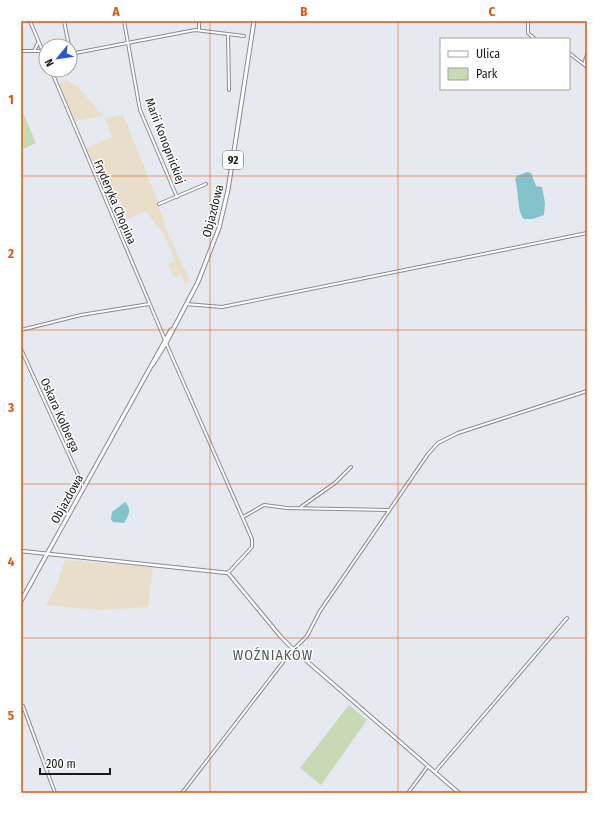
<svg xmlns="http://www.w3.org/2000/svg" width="608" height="814" font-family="'Fira Sans Condensed',sans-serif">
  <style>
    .industrial { fill: #e8dec9 }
    .green { fill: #c8d9b5 }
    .water { fill: #82c3cc }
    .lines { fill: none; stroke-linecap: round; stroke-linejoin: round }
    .street-casing { stroke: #888a90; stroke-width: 4 }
    .secondary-casing { stroke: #888a90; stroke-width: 4.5 }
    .primary-casing { stroke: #888a90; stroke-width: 5 }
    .street { stroke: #fff; stroke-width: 2 }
    .secondary { stroke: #fff; stroke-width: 2.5 }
    .primary { stroke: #fff; stroke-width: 3 }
    .grid { fill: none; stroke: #de560d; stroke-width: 1; stroke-opacity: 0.55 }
    .labels { text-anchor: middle; stroke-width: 3; stroke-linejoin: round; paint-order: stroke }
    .shield { fill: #fff; stroke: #5d5e5f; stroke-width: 1 }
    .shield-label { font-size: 11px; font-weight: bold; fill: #18191b }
    .street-label { font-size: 12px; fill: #18191b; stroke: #fff }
    .quarter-label { font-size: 14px; letter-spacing: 1px; fill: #515459; stroke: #fff }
    .neatline { fill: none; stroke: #de560d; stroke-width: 1.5 }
    .grid-label { font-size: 13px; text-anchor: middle; font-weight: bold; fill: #de560d }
  </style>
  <rect width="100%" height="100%" fill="#e6e9ef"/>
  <g class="industrial">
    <polygon points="67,80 78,87 103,116 75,121 59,84"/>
    <polygon points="123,115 158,202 165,227 190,281 185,284 181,274 174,278 168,264 175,261 165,236 146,211 127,219 119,198 109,202 87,148 112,137 105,118"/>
    <polygon points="65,560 153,567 148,607 101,610 46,605 58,582"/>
  </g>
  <g class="green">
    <polygon points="21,108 36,143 21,150"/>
    <polygon points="349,705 367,720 321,785 300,768"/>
  </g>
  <g class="water">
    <path d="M527 172 531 173 536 186 542 187 545 203 544 215 533 219H524C517 213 519 191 515 179L517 176Z"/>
    <path d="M125 502C132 509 129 516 124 523L113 522 111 519 112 512Z"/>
  </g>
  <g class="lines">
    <defs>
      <g id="street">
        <polyline points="30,21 46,59"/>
        <polyline points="64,21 69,46"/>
        <polyline points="124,21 140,110 177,197"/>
        <polyline points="199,21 199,30"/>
        <polyline points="528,21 528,33 535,39"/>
        <polyline points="228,34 229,90"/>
        <polyline points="70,49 71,54"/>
        <polyline points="21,51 42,51"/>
        <polyline points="34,51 38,43"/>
        <polyline points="569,53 587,67"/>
        <polyline points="70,54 195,30 244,36"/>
        <polyline points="584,64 587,55"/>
        <polyline points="51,70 165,340"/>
        <polyline points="159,204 206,184"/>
        <polyline points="186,304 222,307 587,233"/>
        <polyline points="21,330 81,315 149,304"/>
        <polyline points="166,343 252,539 252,547 228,573"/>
        <polyline points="21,349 84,488"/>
        <polyline points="301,507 335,483 351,467"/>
        <polyline points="243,517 264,505 287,508 389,510"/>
        <polyline points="23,706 55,793"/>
        <polyline points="435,772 567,618"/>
        <polyline points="182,793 290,653 307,636 320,611 428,454 438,443 458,433 587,391"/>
        <polyline points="408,793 428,766"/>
      </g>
      <polyline id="secondary" points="21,551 228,573 281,637 294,650 459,793"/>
      <g id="primary">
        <polyline points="153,364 166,343 198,282 219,228 228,190 254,21"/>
        <polyline points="21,601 171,330"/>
      </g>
    </defs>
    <use href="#street" class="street-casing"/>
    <use href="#secondary" class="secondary-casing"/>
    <use href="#primary" class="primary-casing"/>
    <use href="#street" class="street"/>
    <use href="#secondary" class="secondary"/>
    <use href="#primary" class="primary"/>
  </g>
  <path class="grid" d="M210 21V793M398 21V793M21 176H587M21 330H587M21 484H587M21 638H587"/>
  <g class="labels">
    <rect class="shield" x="223" y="151" width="20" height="18" rx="3"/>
    <g class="shield-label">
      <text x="233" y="164">92</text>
    </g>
    <g class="street-label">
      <text transform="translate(165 141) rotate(69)" y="4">Marii Konopnickiej</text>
      <text transform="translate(115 202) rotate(67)" y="4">Fryderyka Chopina</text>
      <text transform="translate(213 211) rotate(-76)" y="4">Objazdowa</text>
      <text transform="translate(60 415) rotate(66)" y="4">Oskara Kolberga</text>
      <text transform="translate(67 499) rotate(-61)" y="4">Objazdowa</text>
    </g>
    <g class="quarter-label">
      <text x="273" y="660">WOŹNIAKÓW</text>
    </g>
  </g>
  <rect width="608" height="814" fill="none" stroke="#ffffff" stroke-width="44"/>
  <rect x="440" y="38" width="130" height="52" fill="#ffffff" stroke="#a3a3a4"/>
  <rect x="448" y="51" width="20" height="6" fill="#ffffff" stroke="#a3a3a4"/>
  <text x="476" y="58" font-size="12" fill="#18191b">Ulica</text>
  <rect x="448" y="68" width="20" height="12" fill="#c8d9b5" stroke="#a3a3a4"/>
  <text x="476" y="78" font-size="12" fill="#18191b">Park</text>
  <g transform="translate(58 58) rotate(241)"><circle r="19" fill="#ffffff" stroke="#a3a3a4"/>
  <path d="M0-3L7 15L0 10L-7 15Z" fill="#255bc9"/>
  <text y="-6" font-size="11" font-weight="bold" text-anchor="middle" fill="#18191b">N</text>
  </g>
  <path d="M40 768v6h70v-6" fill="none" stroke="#18191b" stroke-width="2"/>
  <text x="46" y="768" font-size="12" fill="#18191b" stroke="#ffffff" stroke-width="3" paint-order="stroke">200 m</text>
  <rect x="22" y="22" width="564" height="770" class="neatline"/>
  <g class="grid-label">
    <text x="116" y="16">A</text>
    <text x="304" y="16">B</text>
    <text x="492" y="16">C</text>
    <text x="11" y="104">1</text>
    <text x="11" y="258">2</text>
    <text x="11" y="412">3</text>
    <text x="11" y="566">4</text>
    <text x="11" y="720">5</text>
  </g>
</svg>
